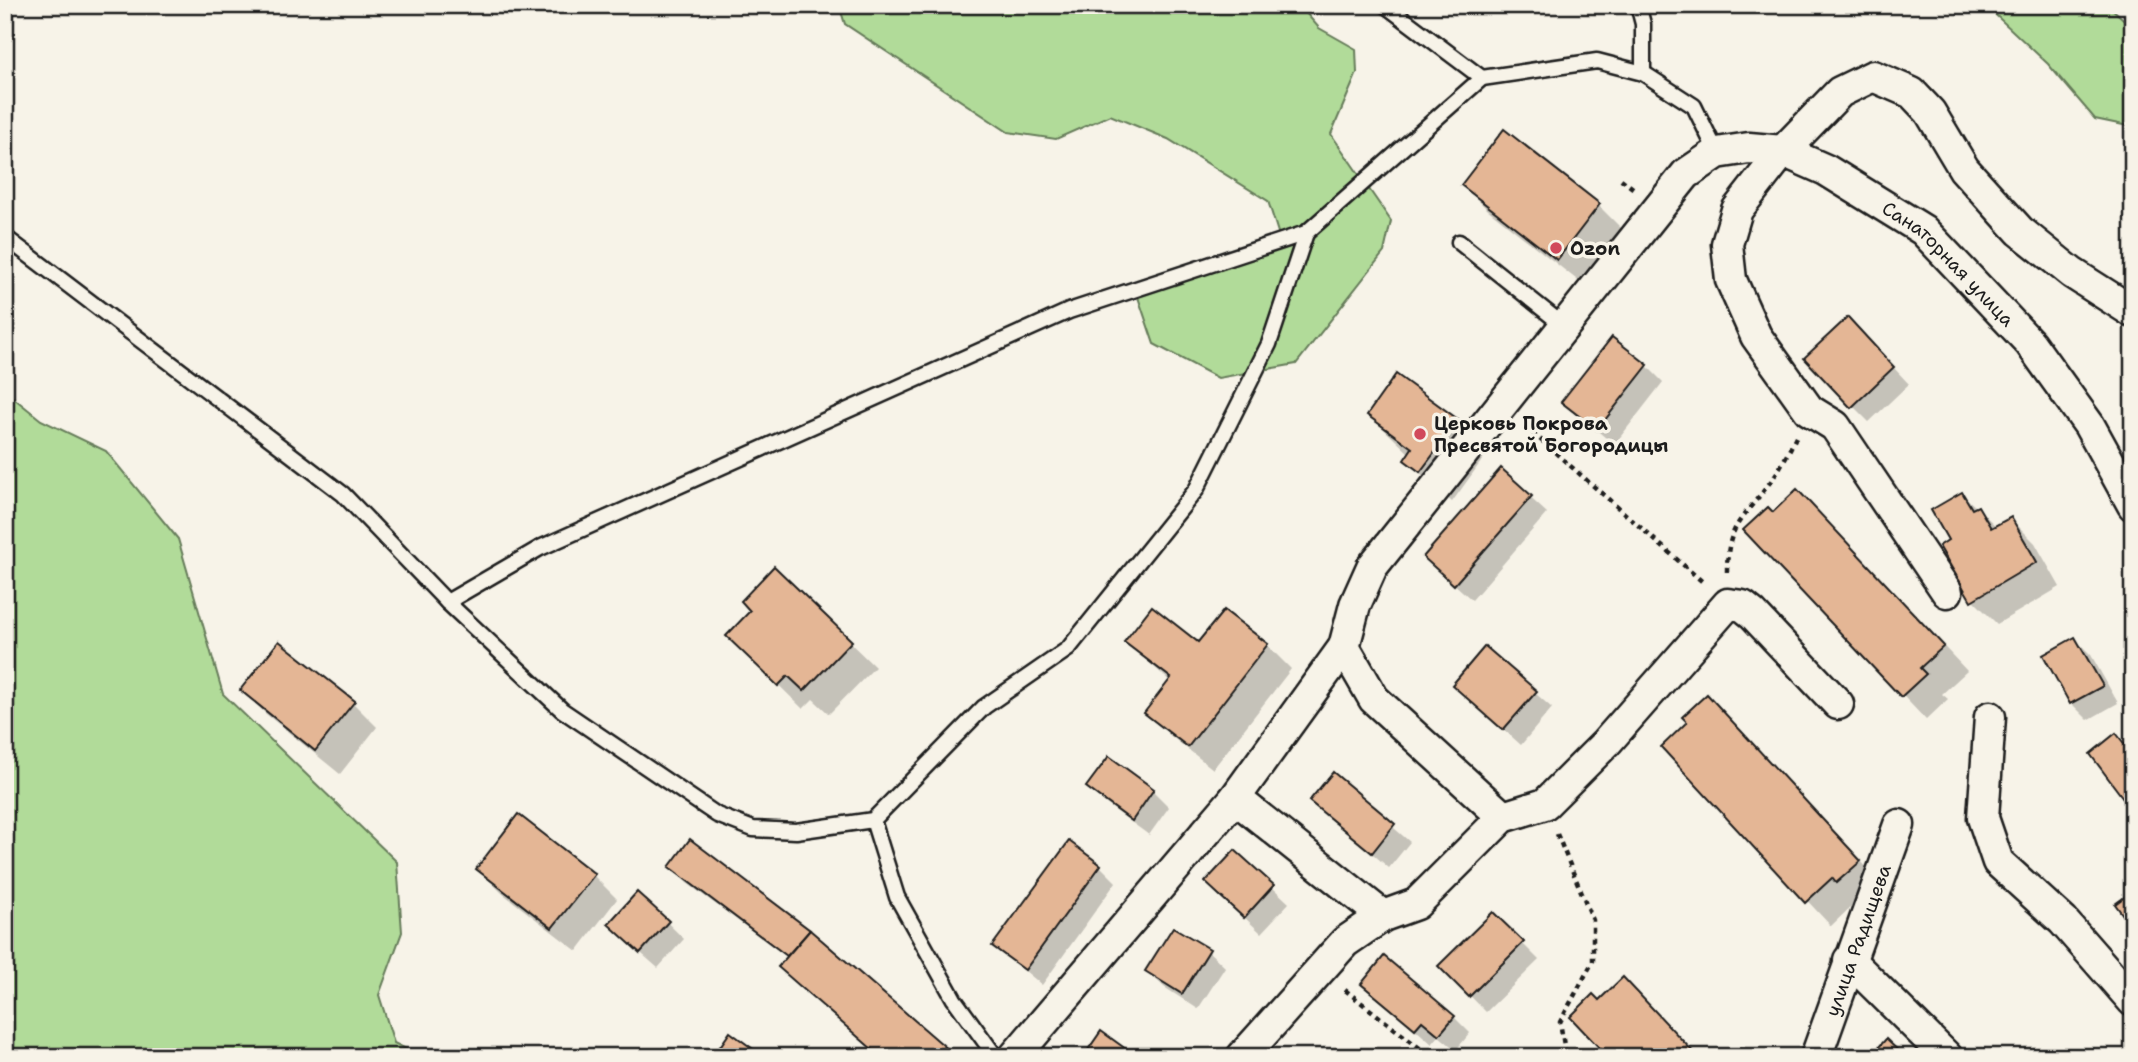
<svg xmlns="http://www.w3.org/2000/svg" width="2138" height="1062" font-family="'Shantell Sans',sans-serif">
  <style>
    .green { fill: #b1db99; stroke: #667c5a; stroke-width: 2 }
    .shadow { fill: #0003 }
    .building { fill: #e4b695; stroke: #1c1c1c; stroke-width: 2 }
    .lines { fill: none; stroke-linecap: round; stroke-linejoin: round }
    .service-casing { stroke: #1c1c1c; stroke-width: 19 }
    .minor-casing { stroke: #1c1c1c; stroke-width: 35 }
    .path { stroke: #1c1c1c; stroke-width: 4.5; stroke-dasharray: 5 5; stroke-linecap: butt }
    .service { stroke: #f7f3e8; stroke-width: 14 }
    .minor { stroke: #f7f3e8; stroke-width: 30 }
    .poi-dot { fill: #d1495b; stroke: #f7f3e8; stroke-width: 2.5 }
    .labels { text-anchor: middle; stroke-width: 7; stroke-linejoin: round; paint-order: stroke }
    .poi-label { font-size: 19px; font-weight: bold; fill: #1c1c1c; stroke: #f7f3e8; text-anchor: start }
    .street-label { font-size: 19px; fill: #1c1c1c; stroke: #f7f3e8 }
  </style>
  <rect width="100%" height="100%" fill="#f7f3e8"/>
  <filter id="ink" filterUnits="userSpaceOnUse"><feTurbulence type="fractalNoise" baseFrequency=".0143" numOctaves="2"/><feDisplacementMap in="SourceGraphic" scale="14" xChannelSelector="R" yChannelSelector="G"/><feConvolveMatrix kernelMatrix="1 2 1 2 8 2 1 2 1" color-interpolation-filters="sRGB"/></filter>
  <g filter="url(#ink)">
    <g class="green">
      <polygon points="839,5 1299,5 1319,28 1356,49 1357,73 1331,134 1391,221 1384,252 1296,364 1218,378 1154,344 1137,294 1281,242 1268,201 1168,139 1110,115 1056,139 1008,132 845,24"/>
      <polygon points="1985,5 2108,5 2133,28 2133,127 2095,119 2048,64"/>
      <polygon points="5,391 41,420 106,451 178,539 223,694 397,862 402,932 379,995 394,1043 422,1057 5,1057"/>
    </g>
    <g class="shadow">
      <polygon points="1504,131 1599,206 1623,230 1581,283 1487,209 1463,185"/>
      <polygon points="1864,336 1909,384 1869,422 1853,406"/>
      <polygon points="1647,366 1663,382 1614,445 1564,402"/>
      <polygon points="1369,415 1457,421 1488,452 1452,502 1406,460 1410,454"/>
      <polygon points="1501,471 1547,513 1472,600 1442,573"/>
      <polygon points="1962,494 1997,527 2011,519 2035,543 2060,587 1997,624 1973,600 1951,541"/>
      <polygon points="1773,515 1821,516 1967,671 1942,694 1948,699 1926,720 1746,530"/>
      <polygon points="774,569 875,667 829,714 813,699 803,709 729,636 753,611"/>
      <polygon points="2075,639 2091,655 2118,703 2088,720 2071,703 2045,656"/>
      <polygon points="1126,642 1267,645 1291,669 1213,769 1171,736 1146,712 1171,682"/>
      <polygon points="1485,649 1552,708 1521,745 1454,685"/>
      <polygon points="242,690 353,703 377,727 340,774 266,714"/>
      <polygon points="1731,721 1884,886 1857,901 1831,926 1663,747"/>
      <polygon points="2116,736 2133,752 2133,805 2092,754"/>
      <polygon points="1109,759 1153,791 1169,807 1149,835 1105,803 1088,787"/>
      <polygon points="1333,775 1410,842 1389,868 1312,801"/>
      <polygon points="1100,866 1116,882 1042,985 995,946"/>
      <polygon points="671,867 809,931 954,1057 880,1057 780,967 788,958 687,883"/>
      <polygon points="478,869 593,875 617,899 577,951 502,893"/>
      <polygon points="1272,887 1289,903 1261,933 1224,898"/>
      <polygon points="638,894 684,939 658,968 626,940"/>
      <polygon points="1493,914 1539,960 1486,1012 1441,966"/>
      <polygon points="1208,951 1225,967 1198,1009 1164,987 1147,971"/>
      <polygon points="1364,984 1454,1017 1470,1033 1456,1050 1439,1036 1432,1044"/>
    </g>
    <g class="building">
      <polygon points="1504,129 1600,204 1557,260 1461,185"/>
      <polygon points="1848,317 1894,367 1851,408 1804,358"/>
      <polygon points="1612,337 1648,365 1597,430 1561,402"/>
      <polygon points="1396,374 1459,420 1420,472 1404,460 1412,448 1367,415"/>
      <polygon points="1501,468 1532,496 1454,585 1423,557"/>
      <polygon points="1797,489 1944,646 1920,668 1926,674 1901,697 1743,530 1768,507 1773,512"/>
      <polygon points="1962,492 1972,509 1978,506 1991,528 2011,517 2037,562 1971,601 1939,546 1948,540 1931,510"/>
      <polygon points="774,566 852,641 804,691 788,676 778,686 726,636 750,611 741,601"/>
      <polygon points="1152,606 1198,642 1224,610 1268,644 1188,747 1144,713 1171,678 1124,642"/>
      <polygon points="2075,637 2103,686 2070,704 2043,655"/>
      <polygon points="279,641 355,701 315,751 240,690"/>
      <polygon points="1485,646 1537,691 1503,730 1452,685"/>
      <polygon points="1707,694 1861,861 1836,883 1832,878 1805,903 1661,747 1687,722 1682,717"/>
      <polygon points="2116,733 2133,755 2133,791 2123,798 2090,754"/>
      <polygon points="1109,756 1154,789 1132,821 1086,787"/>
      <polygon points="1333,772 1395,824 1372,853 1309,801"/>
      <polygon points="518,814 595,874 552,928 476,869"/>
      <polygon points="690,839 810,930 787,956 669,867"/>
      <polygon points="1069,841 1101,865 1025,970 992,946"/>
      <polygon points="1235,850 1274,885 1244,918 1205,882"/>
      <polygon points="2133,891 2133,929 2115,904"/>
      <polygon points="637,892 669,921 640,953 608,924"/>
      <polygon points="1493,912 1524,942 1469,997 1438,966"/>
      <polygon points="1173,927 1210,949 1182,994 1145,971"/>
      <polygon points="810,930 957,1057 881,1057 778,967"/>
      <polygon points="1384,956 1455,1016 1439,1035 1422,1021 1415,1029 1361,984"/>
      <polygon points="1623,977 1698,1057 1608,1057 1570,1017 1593,994 1599,1000"/>
      <polygon points="1101,1031 1137,1057 1083,1057"/>
      <polygon points="730,1032 764,1057 713,1057"/>
      <polygon points="1886,1039 1905,1057 1870,1057"/>
    </g>
    <g class="lines">
      <defs>
        <g id="service">
          <polyline points="1385,5 1482,78 1597,61 1643,73 1694,106 1717,153"/>
          <polyline points="1638,5 1643,24 1643,73"/>
          <polyline points="5,237 343,494 447,602 562,710 717,815 753,829 796,831 873,820 984,707 1068,649 1196,490 1269,344 1306,233"/>
          <polyline points="1459,242 1563,325"/>
          <polyline points="447,602 540,548 1069,311 1306,233 1482,78"/>
          <polyline points="873,820 897,897 954,999 996,1057"/>
        </g>
        <g id="minor">
          <polyline points="1947,592 1835,426 1809,410 1756,336 1731,280 1727,244 1737,210 1783,151 1840,92 1873,76 1912,93 1930,112 1964,169 2020,231 2072,273 2133,312"/>
          <polyline points="1344,647 1374,699 1503,817"/>
          <polyline points="1990,717 1983,818 1998,862 2063,921 2133,1001"/>
          <polyline points="1235,798 1383,916"/>
          <polyline points="1849,960 1947,1057"/>
          <path id="s1" d="M1014 1057 1235 798 1344 647 1355 605 1372 567 1686 174 1717 153 1749 148 1783 151 1826 170 1923 230 2030 343 2089 425 2133 505"/>
          <polyline points="1242,1057 1345,942 1383,916 1416,904 1503,817 1545,804 1606,743 1728,604 1743,606 1753,614 1838,704"/>
          <path id="s2" d="M1816 1057 1899 825"/>
        </g>
      </defs>
      <use href="#service" class="service-casing"/>
      <use href="#minor" class="minor-casing"/>
      <g class="path">
        <polyline points="1621,179 1634,189"/>
        <polyline points="1525,426 1705,584"/>
        <path d="M1727 572C1727 524 1743 519 1768 485 1779 471 1788 453 1796 437"/>
        <polyline points="1557,834 1593,920 1593,961 1560,1022 1566,1057"/>
        <polyline points="1345,990 1431,1057"/>
      </g>
      <use href="#service" class="service"/>
      <use href="#minor" class="minor"/>
    </g>
  </g>
  <g class="poi-dot">
    <circle cx="1556" cy="248" r="7"/>
    <circle cx="1420" cy="434" r="7"/>
  </g>
  <g class="labels">
    <g class="poi-label">
      <text x="1570" y="255">Ozon</text>
      <text x="1434" y="430">Церковь Покрова<tspan x="1434" dy="22">Пресвятой Богородицы</tspan></text>
    </g>
    <g class="street-label">
      <text dy="7" stroke="none"><textPath href="#s1" startOffset="1421">Санаторная улица</textPath></text>
      <text dy="7" stroke="none"><textPath href="#s2" startOffset="124">улица Радищева</textPath></text>
    </g>
  </g>
  <rect width="2138" height="1062" fill="none" stroke="#f7f3e8" stroke-width="28"/>
  <rect x="14" y="14" width="2110" height="1034" fill="none" stroke="#1c1c1c" stroke-width="2.5" filter="url(#ink)"/>
</svg>
